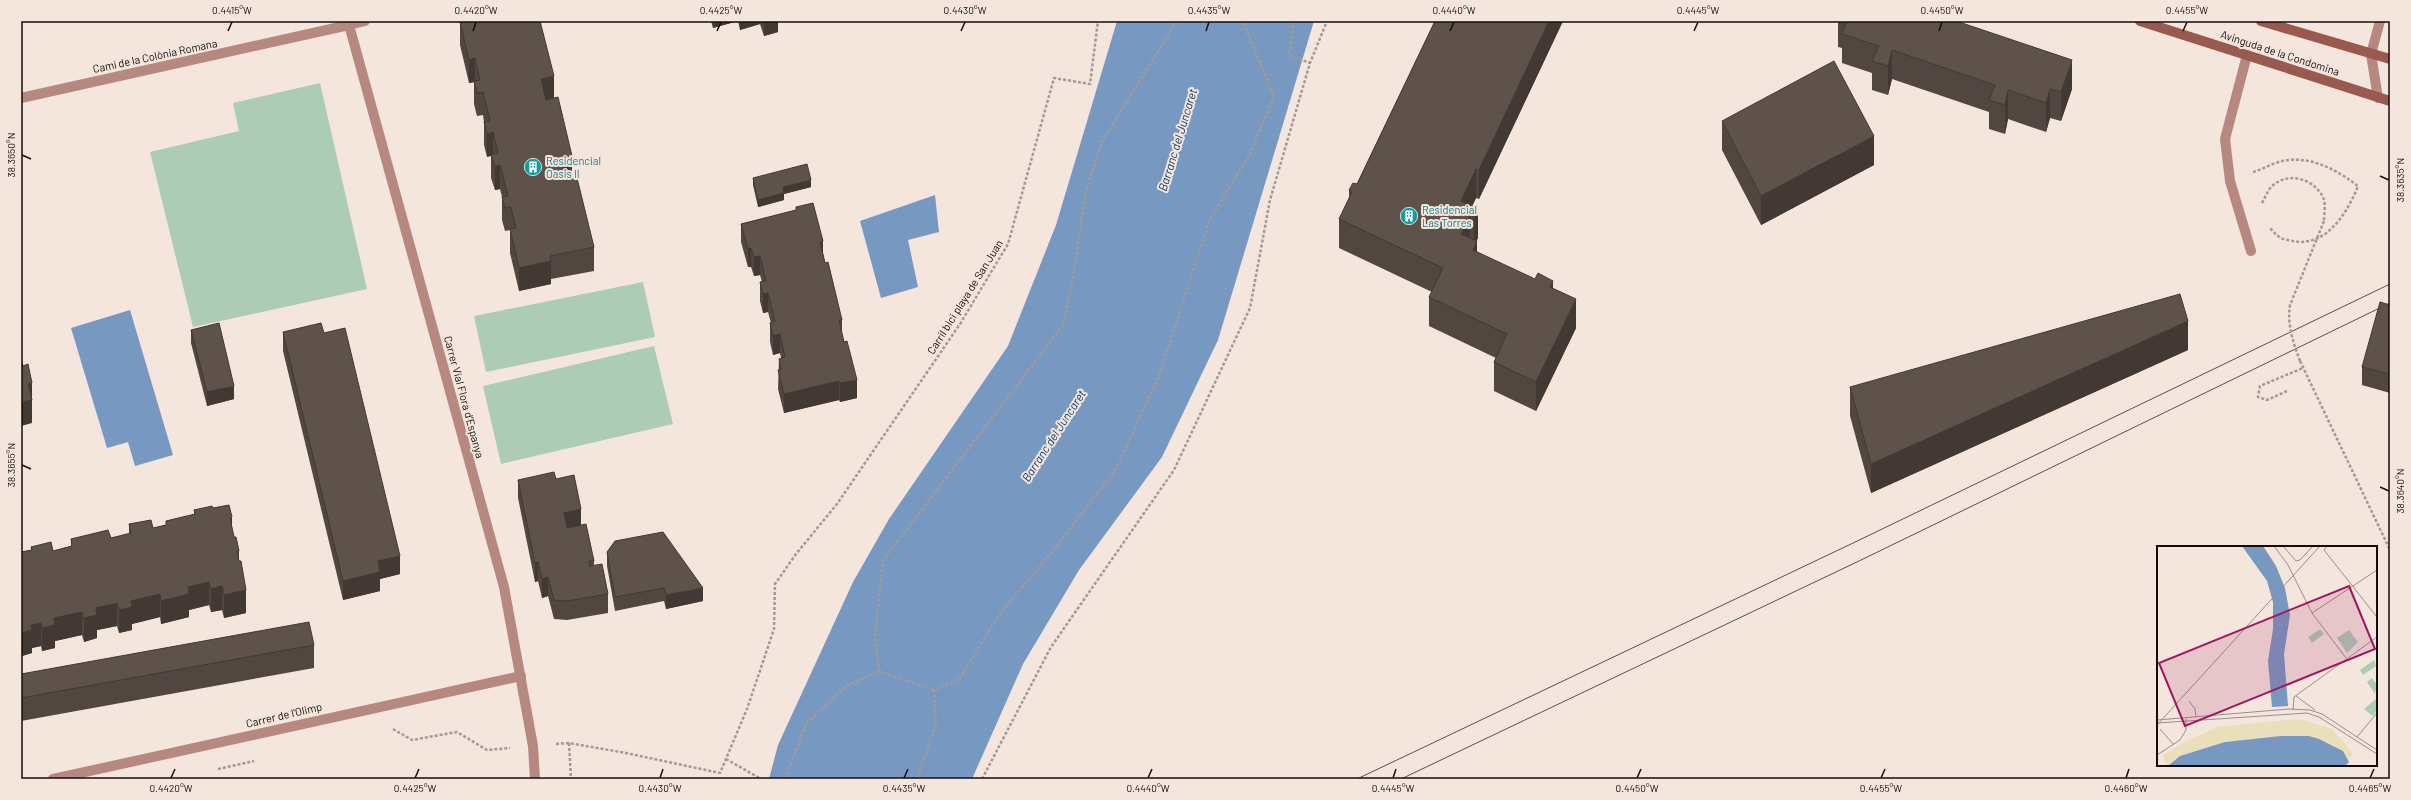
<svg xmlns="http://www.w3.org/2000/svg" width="2411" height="800" font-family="Barlow,sans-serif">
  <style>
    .green { fill: #acccb8 }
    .water { fill: #7799c1 }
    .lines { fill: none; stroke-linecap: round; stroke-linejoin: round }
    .path { stroke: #a49993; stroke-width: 2.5; stroke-dasharray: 3 2; stroke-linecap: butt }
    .service { stroke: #b6887f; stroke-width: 10 }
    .minor { stroke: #b6887f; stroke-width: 10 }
    .tertiary { stroke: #b6887f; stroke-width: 10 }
    .secondary { stroke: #9a594d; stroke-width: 10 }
    .tram { stroke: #59514c; stroke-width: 1 }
    .path-bridge { stroke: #a49993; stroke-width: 2.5; stroke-dasharray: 3 2; stroke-linecap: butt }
    .wall { fill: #514740 }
    .shaded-wall { fill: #423934 }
    .building { fill: #5e524b; stroke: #423934 }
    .ticks { fill: none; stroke: #130e0b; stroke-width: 1.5 }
    .labels { text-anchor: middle; stroke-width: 4; stroke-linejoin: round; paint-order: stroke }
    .street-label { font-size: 11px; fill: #130e0b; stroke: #f4e5dd }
    .culture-label { font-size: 11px; fill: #0d838f; stroke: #f4e5dd; text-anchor: start }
    .water-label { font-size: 12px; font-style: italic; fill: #0a3d6f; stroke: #f4e5dd }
    .inset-road { fill: none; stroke: #9a8f89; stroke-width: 1 }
    .view { fill: #a01661; fill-opacity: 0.15; stroke: #a01661; stroke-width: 2 }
    .inset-edge { fill: none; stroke: #130e0b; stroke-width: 2 }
    .neatline { fill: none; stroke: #130e0b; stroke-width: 1.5 }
    .ticks-label { font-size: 10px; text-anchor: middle; fill: #130e0b }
  </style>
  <rect width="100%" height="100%" fill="#f4e5dd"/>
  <g class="green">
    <polygon points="320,83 367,289 193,327 150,152 239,131 233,103"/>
    <polygon points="643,282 655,337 486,372 474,316"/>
    <polygon points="654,346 673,424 501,464 483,386"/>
  </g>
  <g class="water">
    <polygon points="1117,21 1314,21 1218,340 1162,457 1079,570 1023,664 972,779 769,779 778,745 853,582 889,519 1008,346 1056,225"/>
    <polygon points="935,195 939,232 908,240 918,287 881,298 860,221"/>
    <polygon points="130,310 173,455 135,466 128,442 107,448 71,328"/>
  </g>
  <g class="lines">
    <g class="path">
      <polyline points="1294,21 1289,55 1310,63"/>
      <path d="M2253 172C2263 169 2273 163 2282 161 2310 155 2337 170 2358 186 2348 212 2326 248 2293 241 2289 240 2284 240 2281 238 2276 235 2273 231 2269 227"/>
      <path d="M2262 203C2265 198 2267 192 2271 187 2287 171 2313 178 2323 197 2326 203 2324 214 2324 221"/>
      <polyline points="2300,361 2390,550"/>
      <polyline points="2287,391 2267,400 2258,397 2260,386 2303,368"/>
      <polyline points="879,671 934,690"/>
      <polyline points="393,729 412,740 457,732 487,750 510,748"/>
      <polyline points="569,743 571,779"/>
      <polyline points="556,744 569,743 626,753 720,773 747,709 774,629 775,584 796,554 837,504 960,324 1008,244 1054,78 1090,84 1098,21"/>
      <polyline points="726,759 761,779"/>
      <polyline points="218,769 254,761"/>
      <polyline points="785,779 806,724 846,686 879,671 875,637 883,560 1063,325 1073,278 1086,191 1102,141 1177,21"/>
      <polyline points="917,779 936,724 934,690 959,679 999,615 1055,548 1116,469 1158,378 1210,219 1249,156 1274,97 1243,21"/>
      <polyline points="982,779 1051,647 1174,470 1250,308 1270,200 1310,63 1327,21"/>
    </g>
    <polyline class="service" points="2247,55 2225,139 2230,181 2251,251"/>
    <g class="minor">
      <polyline points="21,98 349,25"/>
      <polyline points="2378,98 2371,54 2380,21"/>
      <polyline points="53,779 521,676"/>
    </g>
    <polyline class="tertiary" points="365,21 349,25 504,587 533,746 535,779"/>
    <g class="secondary">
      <polyline points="2140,21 2390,101"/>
      <polyline points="2261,21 2390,59"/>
    </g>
    <g class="tram">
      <polyline points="1357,779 1851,544 2390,284"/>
      <polyline points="1401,779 1859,561 2390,303"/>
    </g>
    <path class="path-bridge" d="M2300 361C2293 342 2287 325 2290 305L2324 221"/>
  </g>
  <g class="wall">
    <polygon points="711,21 778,21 778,32 764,36 760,24 740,30 738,21 713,28"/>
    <polygon points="1435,21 1563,21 1479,199 1476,198 1472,206 1478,238 1476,241 1477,252 1553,289 1576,328 1536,411 1494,391 1494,362 1496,358 1429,326 1429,297 1432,292 1339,248 1339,219 1349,198 1349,190 1357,184"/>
    <polygon points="1838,21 1956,21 2072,89 2061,121 2050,118 2046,132 2008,119 2005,134 1989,129 1989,112 1892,79 1888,95 1872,90 1872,73 1842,63 1842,48 1838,47"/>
    <polygon points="460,22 554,98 572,179 594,247 594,271 551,279 551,284 519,291 510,253 510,230 505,231 502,220 502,197 500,189 495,190 491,178 491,156 487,157 484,145 484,122 483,115 477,116 474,104 474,82 469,83 460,45"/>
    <polygon points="1722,121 1874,165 1761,225 1722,150"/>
    <polygon points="753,178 811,187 784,194 784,200 758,207 753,185"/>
    <polygon points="796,207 823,253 825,263 842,320 842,333 857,398 840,402 839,400 784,413 778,389 779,359 781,358 780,353 773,355 770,342 770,323 771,323 768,312 763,313 760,301 760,282 762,282 760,275 754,276 751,267 748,267 741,242 741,224 796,210"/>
    <polygon points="2390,305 2390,393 2362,385 2362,367"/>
    <polygon points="191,330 234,399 207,406 191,343"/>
    <polygon points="283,332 400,574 380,579 380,591 343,600 283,351"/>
    <polygon points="2188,350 1871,493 1850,416 1850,387"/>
    <polygon points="556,479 581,525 594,561 594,566 608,594 608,613 567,620 554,619 548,596 542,598 538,581 535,582 518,498 518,480"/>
    <polygon points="213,508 232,530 234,537 239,551 239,561 246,613 224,618 222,610 211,612 209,605 189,610 189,617 161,624 160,617 132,624 132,630 119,633 117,626 97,630 97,638 84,642 82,635 55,641 55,648 42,651 41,646 32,648 32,653 22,656 22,664 21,664 21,552 31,550 31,547 53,551 71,546 71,539 111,538 129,534 129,524 153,528 166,525 166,521 194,515 194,510"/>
    <polygon points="607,552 703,601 666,609 664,601 615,611 607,566"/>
    <polygon points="314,645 314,668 21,721 21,674"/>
  </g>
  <g class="shaded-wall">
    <polygon points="713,21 738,21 713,28"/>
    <polygon points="740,21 760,21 760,24 740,30"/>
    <polygon points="764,21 778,21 778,32 764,36"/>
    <polygon points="1549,21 1563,21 1479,199 1479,170"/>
    <polygon points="1892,50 1892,79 1888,95 1888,66"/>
    <polygon points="475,58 475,82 469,83 469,60"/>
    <polygon points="2072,60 2072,89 2061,121 2061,92"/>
    <polygon points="554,76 554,100 541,103 541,79"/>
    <polygon points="2050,89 2050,118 2046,132 2046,103"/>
    <polygon points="2008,90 2008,119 2005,134 2005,105"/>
    <polygon points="493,132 493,155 487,157 487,134"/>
    <polygon points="1874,136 1874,165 1761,225 1761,196"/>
    <polygon points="572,156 572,179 560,182 560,159"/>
    <polygon points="500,165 500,189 495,190 495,167"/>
    <polygon points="1476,169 1476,198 1461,230 1461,201"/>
    <polygon points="811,180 811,187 784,194 784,200 758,207 758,200 783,187"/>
    <polygon points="1478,209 1478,238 1474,246 1474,217"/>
    <polygon points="1470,215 1470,244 1461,234"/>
    <polygon points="823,241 823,260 820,242"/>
    <polygon points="1477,241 1477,270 1473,250"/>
    <polygon points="751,248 751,267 748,267 748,249"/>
    <polygon points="760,256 760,275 754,276 754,257"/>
    <polygon points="551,261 551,284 519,291 519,268"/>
    <polygon points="1553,281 1553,310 1550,287"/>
    <polygon points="768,293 768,312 763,313 763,294"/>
    <polygon points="1576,299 1576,328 1536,411 1536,382"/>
    <polygon points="2188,321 2188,350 1871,493 1871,464"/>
    <polygon points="780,334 780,353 773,355 773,336"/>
    <polygon points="857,380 857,398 840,402 840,383"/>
    <polygon points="839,381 839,400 784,413 784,394"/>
    <polygon points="32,383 32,423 21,426 21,402 28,384"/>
    <polygon points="234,386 234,399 207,406 207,392"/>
    <polygon points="581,509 581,528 564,532 564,513"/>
    <polygon points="232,517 232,540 230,518"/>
    <polygon points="400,556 400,574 380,579 380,591 343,600 343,581 378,561"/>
    <polygon points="538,562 538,581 535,582 535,563"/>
    <polygon points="548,577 548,596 542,598 542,579"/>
    <polygon points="209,582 209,605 189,610 189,617 161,624 161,601 188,587"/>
    <polygon points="222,586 222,610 211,612 211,589"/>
    <polygon points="703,588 703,601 666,609 666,595"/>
    <polygon points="246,590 246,613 224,618 224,595"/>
    <polygon points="160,594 160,617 132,624 132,630 119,633 119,610 131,601"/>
    <polygon points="117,603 117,626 97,630 97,638 84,642 84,618 96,608"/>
    <polygon points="82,612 82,635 55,641 55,648 42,651 42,628 54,618"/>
    <polygon points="41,623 41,646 32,648 32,653 22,656 22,664 21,664 21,633 31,625"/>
  </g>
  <g class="building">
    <polygon points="464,21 540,21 554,76 541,79 546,100 558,97 572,156 560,159 565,180 577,178 594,247 550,256 551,261 519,268 510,229 516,228 511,207 505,208 502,197 508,196 500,165 495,167 491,155 498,153 493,132 487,134 484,122 490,121 483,92 477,93 474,81 480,80 475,58 469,60 460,22"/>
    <polygon points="1435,21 1549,21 1479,170 1476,169 1461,201 1478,209 1474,217 1470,215 1461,234 1477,241 1473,250 1535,279 1538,273 1553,281 1550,287 1576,299 1536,382 1494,362 1507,334 1429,297 1443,268 1339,219 1352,192 1349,190 1353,183 1357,184"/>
    <polygon points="1847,21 1956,21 2072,60 2061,92 2050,89 2046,103 2008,90 2005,105 1989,100 1995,85 1892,50 1888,66 1872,61 1879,46 1842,34"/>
    <polygon points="1834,61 1874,136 1761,196 1722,121"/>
    <polygon points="807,164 811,180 783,187 784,193 758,200 753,178"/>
    <polygon points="813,203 823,241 820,242 825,263 828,262 842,320 839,320 844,342 847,341 857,380 840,383 839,381 784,394 778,370 781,370 779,359 785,357 780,334 773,336 770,323 775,321 768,293 763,294 760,282 766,281 760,256 754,257 751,248 748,249 741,224 796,210 796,207"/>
    <polygon points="2180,294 2188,321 1871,464 1850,387"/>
    <polygon points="2380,302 2390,305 2390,374 2362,367"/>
    <polygon points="219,323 234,386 207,392 191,330"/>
    <polygon points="321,323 324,333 345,328 400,556 378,561 380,572 343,581 283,332"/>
    <polygon points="21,359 23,366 28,364 32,383 28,384 32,400 21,402"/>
    <polygon points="554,472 556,479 574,475 581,509 564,513 567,528 586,524 594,561 589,561 590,566 602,564 608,594 567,601 554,600 548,577 542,579 538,562 535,563 518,480"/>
    <polygon points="229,505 232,517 230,518 234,537 236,537 239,551 237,551 239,561 241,561 246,590 224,595 222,586 211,589 209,582 188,587 189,594 161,601 160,594 131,601 132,607 119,610 117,603 96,608 97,615 84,618 82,612 54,618 55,625 42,628 41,623 31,625 32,630 21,633 21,552 32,550 31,547 51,542 53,551 72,546 71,539 108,530 111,538 131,533 129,524 151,520 153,528 166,525 166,521 195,514 194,510 212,506 213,508"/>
    <polygon points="663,532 703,588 666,595 664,588 615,597 607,552 615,541"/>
    <polygon points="309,622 314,645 21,698 21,674"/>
  </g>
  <path class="ticks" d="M228 31 232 22M473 31 476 22M717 31 721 22M961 31 965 22M1206 31 1209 22M1450 31 1454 22M1694 31 1698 22M1939 31 1942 22M2183 31 2187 22M22 155 31 159M2380 176 2389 180M22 465 31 469M2380 487 2389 491M171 778 175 769M415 778 419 769M660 778 663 769M904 778 908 769M1148 778 1152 769M1393 778 1396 769M1637 778 1641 769M1881 778 1885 769M2126 778 2129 769M2370 778 2374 769"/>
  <defs>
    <symbol id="building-disc" viewBox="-11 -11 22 22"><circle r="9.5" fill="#0f9aa8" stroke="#f4e5dd"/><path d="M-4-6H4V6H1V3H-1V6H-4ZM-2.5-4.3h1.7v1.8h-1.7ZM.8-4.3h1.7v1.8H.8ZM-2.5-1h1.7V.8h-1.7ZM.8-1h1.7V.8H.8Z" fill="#fff"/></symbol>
  </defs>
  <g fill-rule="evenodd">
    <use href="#building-disc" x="523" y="157" width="20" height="20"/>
    <use href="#building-disc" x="1399" y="206" width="20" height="20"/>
  </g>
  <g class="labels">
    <g class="street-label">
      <text transform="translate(2280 53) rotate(18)" y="4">Avinguda de la Condomina</text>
      <text transform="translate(155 56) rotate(-12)" y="4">Camí de la Colònia Romana</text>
      <text transform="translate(965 297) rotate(-58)" y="4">Carril bici playa de San Juan</text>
      <text transform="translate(464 397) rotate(75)" y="4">Carrer Vial Flora d'Espanya</text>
      <text transform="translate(284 715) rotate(-13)" y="4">Carrer de l'Olimp</text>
    </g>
    <g class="culture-label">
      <text x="546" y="165">Residencial<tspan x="546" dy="13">Oasis II</tspan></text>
      <text x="1422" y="214">Residencial<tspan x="1422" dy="13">Las Torres</tspan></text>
    </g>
    <g class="water-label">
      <text transform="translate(1178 140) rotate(-73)" y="4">Barranc del Juncaret</text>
      <text transform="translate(1054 436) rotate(-57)" y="4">Barranc del Juncaret</text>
    </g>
  </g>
  <g transform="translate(2157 546)">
    <rect width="220" height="220" fill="#f4e5dd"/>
    <path d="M163 83 167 88 155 97 151 91ZM192 84 201 96 190 107 180 92ZM217 114 219 120 206 129 203 124ZM215 132 220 139 218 148 210 136ZM220 152V164L216 170 207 163Z" fill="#acccb8"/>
    <path d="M142 173 175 183 196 207 192 214 186 205 152 190 68 196 23 210 11 220 7 215V209L23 198 60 181Z" fill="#e9dfba"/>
    <path d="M85 0H106L119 20 128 42 133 69 127 108 131 160 115 161 111 115 116 83V56L110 35ZM124 190H152L162 193 186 205 192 216 188 220H11L23 210 68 196Z" fill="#7799c1"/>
    <path class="inset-road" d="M117 0 131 19 155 67 189 112M126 0 139 15 143 14 156 0M170 0 167 4 220 71M155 67 220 24M139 150 158 164M32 155 38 163 39 170M136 164 137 151 220 91M0 174 132 163 153 164 165 168 220 204M0 177 150 167 162 171 220 208M0 179 163 0M3 183 17 199M200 191 220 167M0 209 23 194 29 184V173"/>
    <path class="view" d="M192 40 218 103 28 180 2 117Z"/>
    <rect width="220" height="220" class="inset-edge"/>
  </g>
  <rect width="2411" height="800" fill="none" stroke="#f4e5dd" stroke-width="44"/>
  <rect x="22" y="22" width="2367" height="756" class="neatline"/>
  <g class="ticks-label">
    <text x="232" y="14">0.4415°W</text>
    <text x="476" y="14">0.4420°W</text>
    <text x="721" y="14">0.4425°W</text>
    <text x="965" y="14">0.4430°W</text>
    <text x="1209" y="14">0.4435°W</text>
    <text x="1454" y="14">0.4440°W</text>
    <text x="1698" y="14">0.4445°W</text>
    <text x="1942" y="14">0.4450°W</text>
    <text x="2187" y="14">0.4455°W</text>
    <text transform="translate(11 155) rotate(-90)" y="4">38.3650°N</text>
    <text transform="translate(2400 180) rotate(-90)" y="4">38.3635°N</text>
    <text transform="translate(11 465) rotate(-90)" y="4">38.3655°N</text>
    <text transform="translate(2400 491) rotate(-90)" y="4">38.3640°N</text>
    <text x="171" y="792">0.4420°W</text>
    <text x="415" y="792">0.4425°W</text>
    <text x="660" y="792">0.4430°W</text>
    <text x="904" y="792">0.4435°W</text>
    <text x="1148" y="792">0.4440°W</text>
    <text x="1393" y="792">0.4445°W</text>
    <text x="1637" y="792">0.4450°W</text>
    <text x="1881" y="792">0.4455°W</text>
    <text x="2126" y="792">0.4460°W</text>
    <text x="2370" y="792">0.4465°W</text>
  </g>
</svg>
